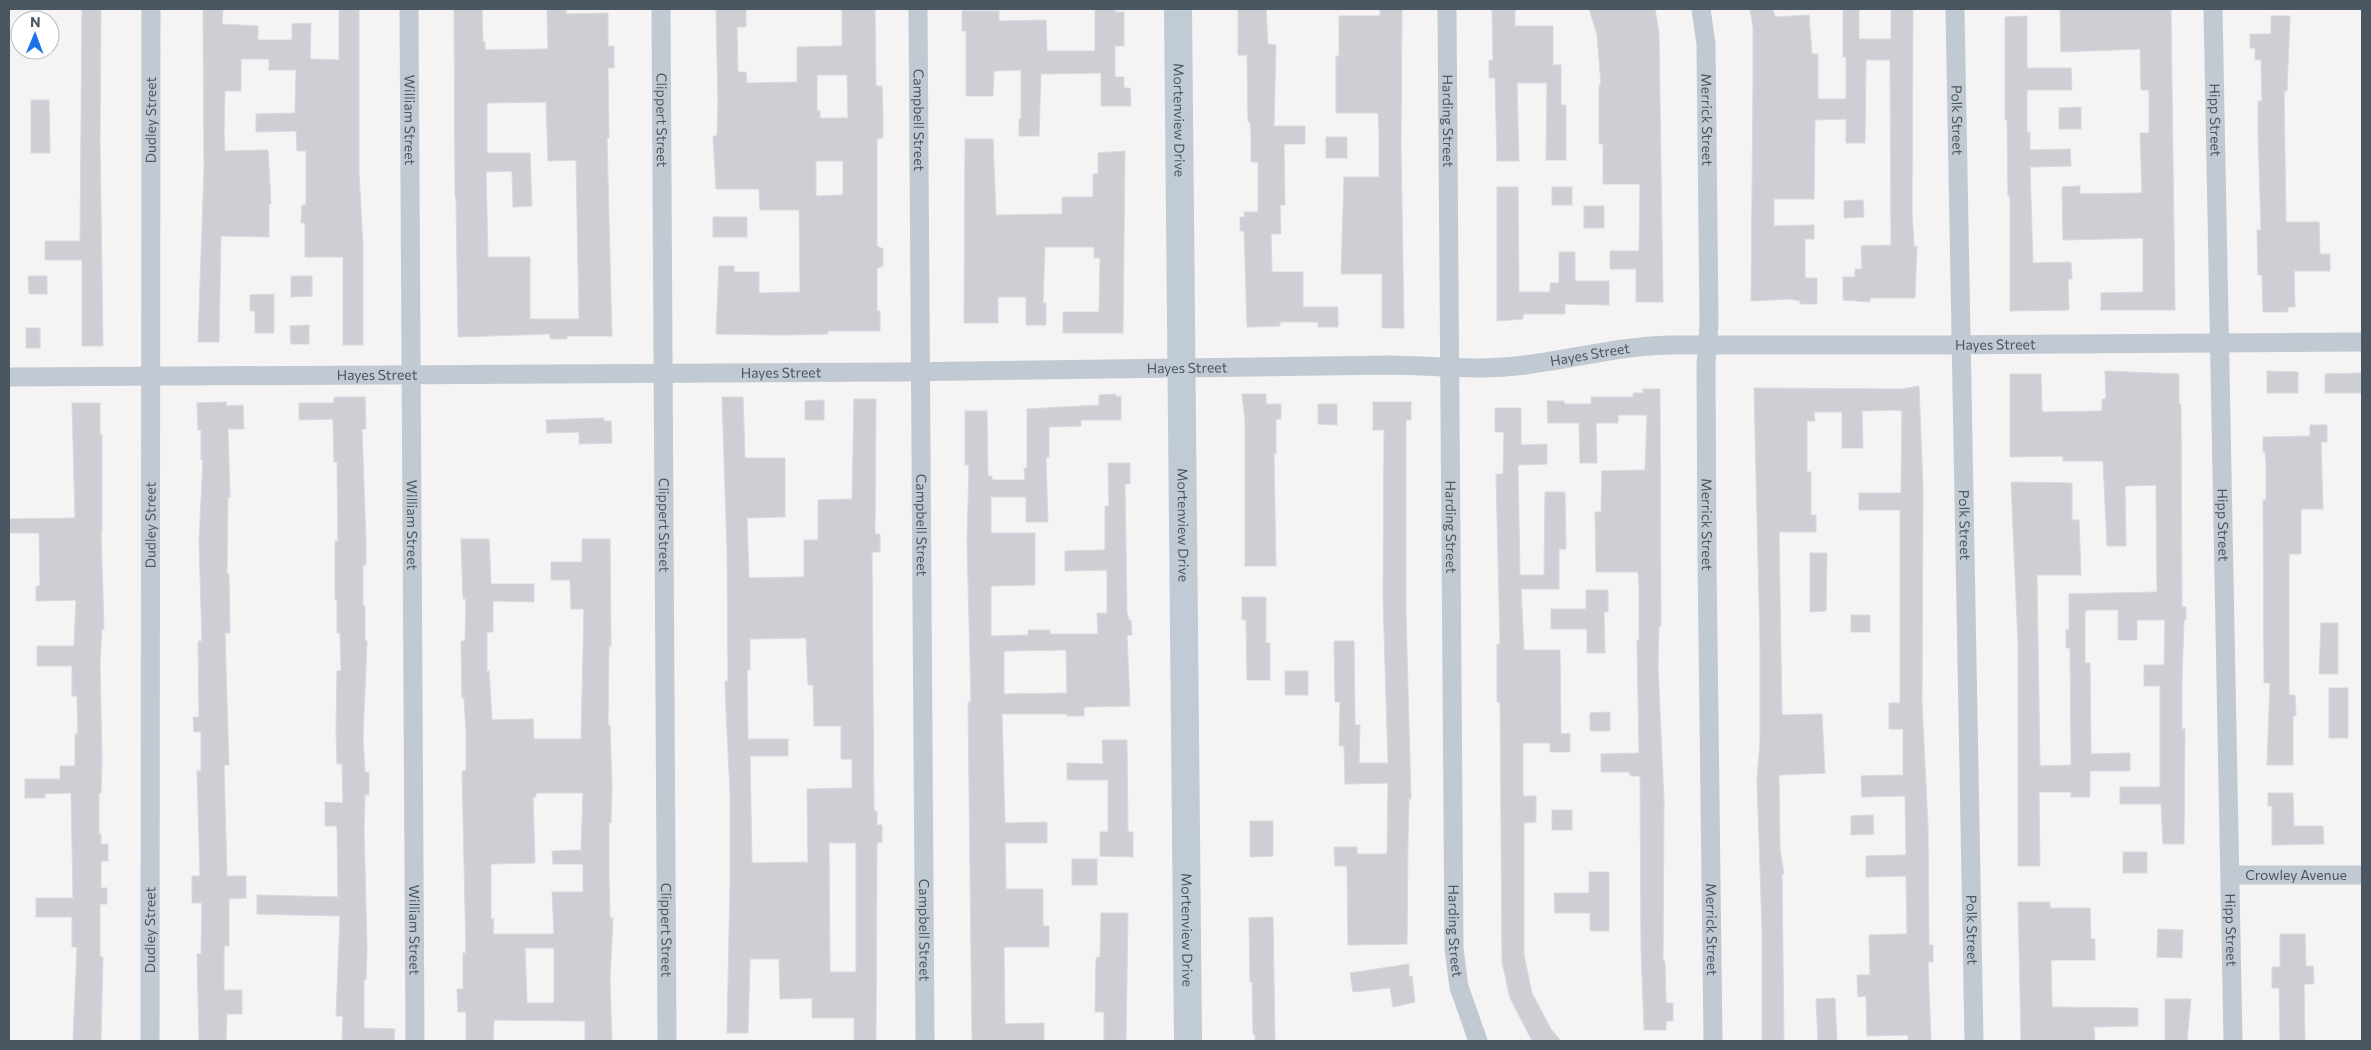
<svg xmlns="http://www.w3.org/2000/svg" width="2371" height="1050" font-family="Commissioner,sans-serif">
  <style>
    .building { fill: #cdcfd5; stroke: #d7d9de; fill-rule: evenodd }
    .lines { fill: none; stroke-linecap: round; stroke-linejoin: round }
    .street { stroke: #c1cad2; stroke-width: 19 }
    .secondary { stroke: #c1cbd6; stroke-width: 28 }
    .labels { text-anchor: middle; stroke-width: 4; stroke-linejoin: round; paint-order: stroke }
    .street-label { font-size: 14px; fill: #4a5661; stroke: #fff }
  </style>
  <rect width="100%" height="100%" fill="#f5f3f3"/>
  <g class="building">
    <polygon points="82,9 101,9 100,138 103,346 82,346 82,260 45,260 45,241 80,241"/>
    <polygon points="203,9 223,9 222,24 258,26 258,40 292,40 292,24 311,23 310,59 339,60 339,9 359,9 359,173 363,246 363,345 343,345 343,257 305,257 305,223 301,223 302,205 306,205 306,151 297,151 296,131 256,132 256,114 295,113 296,70 269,70 269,59 241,59 241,91 225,91 224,134 225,151 268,150 271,204 269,204 269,237 221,236 219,342 198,342 204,169"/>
    <path d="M454 9H482L483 42H485V50L548 49 547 9H566V14L608 13V46H614V68H608L609 138H607L612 336H567V339H550V334L458 337 456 197H455ZM546 102 548 161 576 160 579 319H530V257H488L486 172 512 171 513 207 532 206 530 153H487V103Z"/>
    <path d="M716 9H746V27H737L738 72H746L747 83 797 82V47L842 46V9H875L876 86H882L883 118V138L877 139V246L883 249V266L877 268V311H880V331H828V334L781 335 716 334 719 266H734V272H759V293L800 292 799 210H760L759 189H716L713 136H717L718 104ZM817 75H847L848 118H820V111H817ZM816 161H843V195L816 196Z"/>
    <polygon points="1095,9 1115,9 1115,12 1124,12 1124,46 1115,46 1115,77 1124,77 1124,88 1130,88 1131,106 1101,106 1101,73 1041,74 1039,136 1019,136 1019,119 1021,119 1021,70 994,71 993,96 966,96 966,31 962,31 962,11 999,11 999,21 1046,20 1047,51 1095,51"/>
    <polygon points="1238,9 1266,9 1268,44 1276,45 1274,126 1305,126 1305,144 1284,144 1285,205 1280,205 1281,234 1271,234 1272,272 1303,272 1303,307 1338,307 1338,327 1318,327 1318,322 1280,322 1280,326 1247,327 1244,231 1240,231 1240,217 1245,217 1244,212 1258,212 1258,162 1251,162 1251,134 1250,122 1248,122 1247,55 1238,55"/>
    <polygon points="1380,9 1402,9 1401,145 1404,328 1382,328 1382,274 1341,274 1344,177 1379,177 1379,132 1378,113 1336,113 1336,56 1339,56 1339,16 1380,16"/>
    <polygon points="1589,9 1655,9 1659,33 1663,302 1636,302 1636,269 1610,269 1610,251 1639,251 1640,184 1603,184 1603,144 1599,144 1599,85 1601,85 1597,34"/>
    <polygon points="1750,9 1773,9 1775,17 1809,15 1812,54 1818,54 1818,99 1846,99 1846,57 1843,57 1843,9 1859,9 1859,39 1891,39 1891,9 1913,9 1912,209 1914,247 1917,246 1915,298 1870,298 1870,302 1843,300 1843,277 1855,277 1855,269 1862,269 1861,246 1891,245 1890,60 1866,60 1865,143 1846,143 1846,119 1815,120 1814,199 1774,199 1774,226 1814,225 1814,239 1805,239 1805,278 1817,278 1817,304 1800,304 1800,301 1791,299 1751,301 1753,82 1753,27"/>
    <polygon points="2060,9 2171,9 2175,310 2101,310 2101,293 2143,292 2143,238 2063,240 2062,187 2080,186 2080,194 2142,193 2140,133 2149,133 2149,90 2141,90 2140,49 2061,52"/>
    <polygon points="1492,10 1515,10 1515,26 1553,26 1553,65 1561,65 1561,105 1566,105 1566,160 1546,160 1547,83 1517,83 1519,161 1497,161 1495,78 1489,78 1489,60 1493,60"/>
    <polygon points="2027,16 2027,68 2071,68 2072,90 2027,90 2027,132 2030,132 2030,150 2070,149 2071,166 2030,167 2033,263 2071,262 2072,279 2068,279 2069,310 2010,311 2010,196 2008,196 2007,120 2005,120 2005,17"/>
    <polygon points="2271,16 2290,16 2287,91 2284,91 2286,222 2319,222 2320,254 2330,254 2330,271 2294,271 2295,307 2288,307 2288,312 2263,312 2262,275 2258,275 2257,230 2261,230 2258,134 2258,101 2262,101 2261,60 2255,60 2255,48 2250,48 2250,34 2271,34"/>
    <polygon points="31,100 49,100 50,153 31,153"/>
    <polygon points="2081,107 2081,129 2059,129 2059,108"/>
    <rect x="1326" y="137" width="21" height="21"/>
    <polygon points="965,139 993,139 996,215 1062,214 1062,197 1093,197 1093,174 1098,174 1098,153 1125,151 1123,333 1063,333 1063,312 1099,312 1100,258 1094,258 1094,247 1045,247 1043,303 1046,303 1046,325 1026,325 1026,297 998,297 998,323 964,323"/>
    <polygon points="1497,187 1518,187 1519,292 1550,292 1550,283 1559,283 1559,252 1575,252 1575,281 1609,281 1609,305 1565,304 1565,314 1523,314 1523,319 1497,321"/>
    <rect x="1552" y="187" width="20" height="18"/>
    <polygon points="1863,200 1864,217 1844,218 1844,201"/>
    <rect x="1584" y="206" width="20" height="22"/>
    <rect x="713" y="217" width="34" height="20"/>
    <polygon points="28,276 47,276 47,294 29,294"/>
    <polygon points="291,276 312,276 312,296 291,297"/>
    <polygon points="274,294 274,333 255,333 255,311 250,311 250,295"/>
    <polygon points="309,325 309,344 291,344 290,326"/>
    <rect x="26" y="328" width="14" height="20"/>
    <polygon points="2105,371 2179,374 2179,404 2181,404 2182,607 2186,607 2186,620 2184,620 2182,678 2182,729 2185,729 2184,844 2163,844 2161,804 2120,804 2120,787 2160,787 2160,686 2144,686 2144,665 2164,665 2165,620 2137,620 2137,640 2118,640 2118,610 2088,610 2085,611 2085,663 2090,663 2091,754 2130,753 2130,771 2090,771 2090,797 2071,797 2071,792 2039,792 2040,866 2018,866 2018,644 2011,482 2072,483 2072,520 2079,520 2081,575 2037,575 2040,766 2071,765 2070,648 2066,648 2066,630 2069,630 2069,594 2157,592 2156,492 2156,485 2125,486 2126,546 2107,546 2103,461 2063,461 2063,456 2010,457 2010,374 2041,374 2042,412 2102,411 2102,399 2106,399"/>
    <polygon points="2267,371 2298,372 2298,393 2267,393"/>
    <polygon points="2362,373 2362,393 2325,393 2325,374"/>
    <polygon points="1919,386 1923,489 1922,703 1928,826 1929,945 1933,945 1933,962 1928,962 1931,1041 1908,1041 1908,1035 1867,1036 1866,996 1858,997 1857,975 1870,975 1869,935 1907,934 1906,876 1866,877 1866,856 1906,855 1905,796 1862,797 1861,776 1903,775 1903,729 1889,729 1889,703 1900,703 1900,510 1859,510 1859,493 1901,493 1902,411 1893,410 1862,411 1863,448 1842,448 1842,412 1814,412 1815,421 1807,421 1807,472 1811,472 1811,515 1816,515 1816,532 1779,532 1782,715 1822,714 1825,773 1779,775 1780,849 1784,874 1782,874 1784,1041 1762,1041 1762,928 1757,780 1760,740 1760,646 1754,388 1902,389"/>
    <polygon points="1643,389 1660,389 1661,626 1659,626 1658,666 1664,801 1663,961 1665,961 1666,1003 1673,1003 1673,1021 1666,1021 1666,1030 1644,1030 1641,948 1640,776 1630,776 1630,772 1601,772 1601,754 1639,753 1637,640 1639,640 1639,586 1638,572 1596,572 1595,512 1601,512 1602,471 1645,470 1647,415 1618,415 1618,423 1596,423 1597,463 1580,463 1579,423 1548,423 1547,401 1564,401 1565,404 1591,404 1591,397 1633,397 1633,393 1643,393"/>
    <path d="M1116 394V397L1121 396V420H1081V426L1049 427V457H1046L1048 522H1026V497H991V533H1035V585L991 586V636L1028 635V630H1050V634H1098L1097 613H1107V570L1065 571V551L1105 550V506H1109L1108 463H1130V484H1125L1127 613 1129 620H1131L1132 635H1127L1130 706 1084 707V716H1067V714H1002L1005 823 1047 822V843H1005L1006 889H1043V926H1049V947H1004L1005 1024 1044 1023V1041H972L968 702H971L967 541 969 465H965V411H987L988 476H992V480H1025L1024 468H1027V409L1099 405V395ZM1066 650 1067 693 1004 694V651Z"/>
    <polygon points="1242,394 1266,394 1266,404 1281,404 1281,419 1276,419 1276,454 1274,454 1276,566 1245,566 1245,420"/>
    <polygon points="334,397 365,397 366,429 362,429 366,541 366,565 363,565 363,606 365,606 365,641 367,641 363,737 365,772 369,772 369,795 365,795 364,829 367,946 366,980 364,980 364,1028 395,1029 394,1041 342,1041 343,1016 336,1016 340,916 257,914 257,895 338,897 337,826 325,826 325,802 343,803 342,764 337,764 336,731 337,671 341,671 340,633 337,633 337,600 335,600 335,541 338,541 337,462 334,462 333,419 299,420 299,403 334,403"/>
    <path d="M722 397H743L745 458H785V517L747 518 749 578 804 577V540H818V500L852 499 854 399H876L875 534H880V552H872L874 811H877V825H882V842L877 843 876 1041H854V1018H812V998L780 999 779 959H750L748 1033H727L730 883V792L726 711 725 681H728L727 550ZM806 638 808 685H813L814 726H841V759H852V788L807 789 808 862 752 863 750 756H788V739H748L747 670H750V639ZM829 843H856V972H830Z"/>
    <polygon points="824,400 824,420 805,420 805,401"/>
    <polygon points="226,402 226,406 243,405 244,429 228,429 230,497 228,497 227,574 229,574 230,633 225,633 229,765 224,765 227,876 246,876 246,898 229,899 229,946 224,946 224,990 242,990 242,1014 227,1014 226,1041 199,1041 197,954 201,954 202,903 192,903 192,876 200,876 197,771 201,771 201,732 194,732 193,717 199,717 198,641 202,641 199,541 203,460 201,460 201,430 198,430 197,403"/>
    <polygon points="1373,402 1411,402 1411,420 1406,420 1406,612 1411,799 1409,799 1408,840 1407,944 1348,945 1347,866 1335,866 1334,847 1357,847 1357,854 1387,854 1388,783 1345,784 1344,746 1339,746 1340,702 1335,702 1334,641 1354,641 1355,725 1360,725 1359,763 1388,763 1383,598 1384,430 1373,430"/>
    <polygon points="72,403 100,403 100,435 102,435 102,531 101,531 104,629 102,629 100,663 102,761 101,793 99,793 99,834 101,834 101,844 108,844 108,861 101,861 101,888 107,888 107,904 100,904 100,957 103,957 101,1041 73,1041 77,947 72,947 72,917 36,917 36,898 73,898 71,793 45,794 45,798 25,798 25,779 60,779 60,766 75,766 75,734 78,734 77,696 72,696 72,666 37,666 37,646 74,646 76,600 36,601 36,586 40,586 39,533 9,533 9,519 75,518"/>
    <polygon points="1318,404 1337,404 1337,425 1318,424"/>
    <polygon points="1495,408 1521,408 1521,445 1547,444 1547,464 1518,465 1520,575 1544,575 1545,492 1565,492 1566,549 1559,549 1559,589 1521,589 1524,650 1560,650 1561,734 1570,733 1570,752 1550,752 1550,743 1523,743 1523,796 1536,796 1536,822 1524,823 1524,955 1532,993 1551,1029 1561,1041 1532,1041 1510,998 1502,962 1500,702 1497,702 1497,644 1500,644 1496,474 1503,474 1504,432 1495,432"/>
    <polygon points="604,418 604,421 611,421 612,443 579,444 579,432 547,433 546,420"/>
    <polygon points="2310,425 2327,425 2327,442 2321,442 2323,509 2301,509 2301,554 2289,554 2289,695 2295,695 2296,715 2293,716 2293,765 2267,765 2270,683 2264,683 2263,500 2266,500 2266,461 2265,452 2263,452 2263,437 2310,436"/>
    <path d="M461 539H489L491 584H534V602L493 601V632H487V671H489L492 720 533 719 534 739H581L584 609H571L570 580H551V562H582V539H610L611 646H609L608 725H610L612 786 611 823H609V876L610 918H613L610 979 612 1041H585V1021L494 1020 493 1041H466V1012H458L457 989H463V953H466L462 771H466V731L464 698H462L461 641H465L466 599H463ZM536 793H583L581 850 552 851 553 864H583V892H552L554 934H493L494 919H491V864L535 863 533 797H536ZM525 948H554V1003H527Z"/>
    <polygon points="1810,553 1827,553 1826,611 1810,612"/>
    <polygon points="1586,590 1608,590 1608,612 1604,612 1605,653 1587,653 1587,629 1551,629 1551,609 1586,609"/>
    <polygon points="1242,597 1266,597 1266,643 1270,643 1270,680 1247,680 1246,620 1242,620"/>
    <rect x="1851" y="615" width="19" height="17"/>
    <polygon points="2321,623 2338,623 2338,674 2319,674"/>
    <rect x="1285" y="671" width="23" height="24"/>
    <rect x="2329" y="688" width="19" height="50"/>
    <polygon points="1610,712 1610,731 1590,731 1590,713"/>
    <polygon points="1102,740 1127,740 1128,832 1133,832 1133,857 1100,856 1100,832 1108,832 1108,780 1067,780 1067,763 1103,764"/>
    <polygon points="2268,793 2293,793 2294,826 2323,826 2324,844 2272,845 2272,806 2268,806"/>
    <rect x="1552" y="810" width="20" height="20"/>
    <polygon points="1873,815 1874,834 1851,835 1851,816"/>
    <polygon points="1250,821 1273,821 1273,856 1250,857"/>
    <rect x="2123" y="852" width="24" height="21"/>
    <rect x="1072" y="859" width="25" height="26"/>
    <polygon points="1589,872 1609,872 1609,931 1590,931 1590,913 1555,913 1554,893 1589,893"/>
    <polygon points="2018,902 2050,902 2050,908 2090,908 2091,939 2095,939 2095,960 2051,960 2052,1007 2138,1008 2138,1026 2094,1027 2095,1041 2021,1041"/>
    <polygon points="1101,913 1128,913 1126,1041 1104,1041 1104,1012 1095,1012 1096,958 1100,957"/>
    <polygon points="1273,917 1275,1041 1255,1041 1255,1034 1253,1034 1252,982 1250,982 1249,918"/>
    <polygon points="2158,929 2183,930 2182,958 2157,957"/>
    <polygon points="2280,934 2305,934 2306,966 2313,966 2314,984 2304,984 2305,1041 2280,1041 2279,988 2272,988 2272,967 2280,967"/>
    <polygon points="1409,964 1409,977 1412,976 1415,1002 1393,1007 1390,988 1353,992 1350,973"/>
    <polygon points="1835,998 1837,1041 1818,1041 1816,999"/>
    <polygon points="2165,999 2191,999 2187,1041 2165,1041"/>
  </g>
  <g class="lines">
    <g class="street">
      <path id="s1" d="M409 9 415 1041"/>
      <path id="s2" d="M661 9 667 1041"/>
      <path id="s3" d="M918 9 925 1041"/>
      <path id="s4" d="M1447 9 1454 949 1459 987 1478 1041"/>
      <path id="s5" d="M1701 9 1706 44 1709 323 1706 365 1707 559 1713 1041"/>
      <path id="s6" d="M1955 9 1974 1041"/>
      <path id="s7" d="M2213 9 2233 1041"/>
      <path id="s8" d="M9 377 901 372 1391 365C1435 366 1481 371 1525 365 1573 359 1621 346 1669 345H1942L2362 342"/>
      <path id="s9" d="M2231 875H2362"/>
      <path id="s10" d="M150 1041 151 9"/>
    </g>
    <path class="secondary" id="s11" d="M1178 9 1188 1041"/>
  </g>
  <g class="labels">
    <g class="street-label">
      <text dy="5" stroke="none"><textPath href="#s10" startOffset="921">Dudley Street</textPath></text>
      <text dy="5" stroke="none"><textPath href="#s1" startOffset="111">William Street</textPath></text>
      <text dy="5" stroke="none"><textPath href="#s2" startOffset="111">Clippert Street</textPath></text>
      <text dy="5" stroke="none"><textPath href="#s3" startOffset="111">Campbell Street</textPath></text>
      <text dy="5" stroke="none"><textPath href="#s11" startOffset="111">Mortenview Drive</textPath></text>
      <text dy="5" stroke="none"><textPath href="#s5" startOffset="111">Merrick Street</textPath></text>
      <text dy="5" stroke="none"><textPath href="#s6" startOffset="111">Polk Street</textPath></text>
      <text dy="5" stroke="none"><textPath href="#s7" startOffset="111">Hipp Street</textPath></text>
      <text dy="5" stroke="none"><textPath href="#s4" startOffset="112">Harding Street</textPath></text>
      <text dy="5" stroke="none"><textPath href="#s8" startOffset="1988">Hayes Street</textPath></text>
      <text dy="5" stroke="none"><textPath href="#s8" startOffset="1582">Hayes Street</textPath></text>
      <text dy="5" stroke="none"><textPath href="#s8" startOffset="1178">Hayes Street</textPath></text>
      <text dy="5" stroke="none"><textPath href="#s8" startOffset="772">Hayes Street</textPath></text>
      <text dy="5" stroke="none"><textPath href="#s8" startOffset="368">Hayes Street</textPath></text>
      <text dy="5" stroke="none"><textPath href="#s10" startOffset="516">Dudley Street</textPath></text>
      <text dy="5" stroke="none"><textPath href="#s1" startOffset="516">William Street</textPath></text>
      <text dy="5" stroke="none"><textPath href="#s2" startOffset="516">Clippert Street</textPath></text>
      <text dy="5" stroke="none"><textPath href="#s3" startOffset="516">Campbell Street</textPath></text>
      <text dy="5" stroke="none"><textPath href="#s11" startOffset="516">Mortenview Drive</textPath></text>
      <text dy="5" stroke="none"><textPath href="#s5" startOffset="516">Merrick Street</textPath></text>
      <text dy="5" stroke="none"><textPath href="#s6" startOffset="516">Polk Street</textPath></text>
      <text dy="5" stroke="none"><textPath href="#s7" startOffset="516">Hipp Street</textPath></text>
      <text dy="5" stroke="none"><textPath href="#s4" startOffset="518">Harding Street</textPath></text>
      <text dy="5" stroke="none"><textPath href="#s9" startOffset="65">Crowley Avenue</textPath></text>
      <text dy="5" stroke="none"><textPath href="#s10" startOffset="111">Dudley Street</textPath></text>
      <text dy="5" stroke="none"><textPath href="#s1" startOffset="921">William Street</textPath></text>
      <text dy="5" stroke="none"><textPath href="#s2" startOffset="921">Clippert Street</textPath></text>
      <text dy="5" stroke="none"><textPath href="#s3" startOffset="921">Campbell Street</textPath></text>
      <text dy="5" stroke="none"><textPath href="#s11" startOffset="921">Mortenview Drive</textPath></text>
      <text dy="5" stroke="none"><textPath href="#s5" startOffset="921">Merrick Street</textPath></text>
      <text dy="5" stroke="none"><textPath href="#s6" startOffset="921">Polk Street</textPath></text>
      <text dy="5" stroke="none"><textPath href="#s7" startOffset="921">Hipp Street</textPath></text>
      <text dy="5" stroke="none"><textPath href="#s4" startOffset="922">Harding Street</textPath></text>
    </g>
  </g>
  <rect width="2371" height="1050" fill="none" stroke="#4a5661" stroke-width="20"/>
  <g transform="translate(35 35) rotate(1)"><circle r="24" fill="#ffffff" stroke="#b7bbc0"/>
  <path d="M0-4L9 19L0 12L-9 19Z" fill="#1a73e8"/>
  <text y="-8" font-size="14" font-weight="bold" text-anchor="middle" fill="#4a5661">N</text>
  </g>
</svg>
